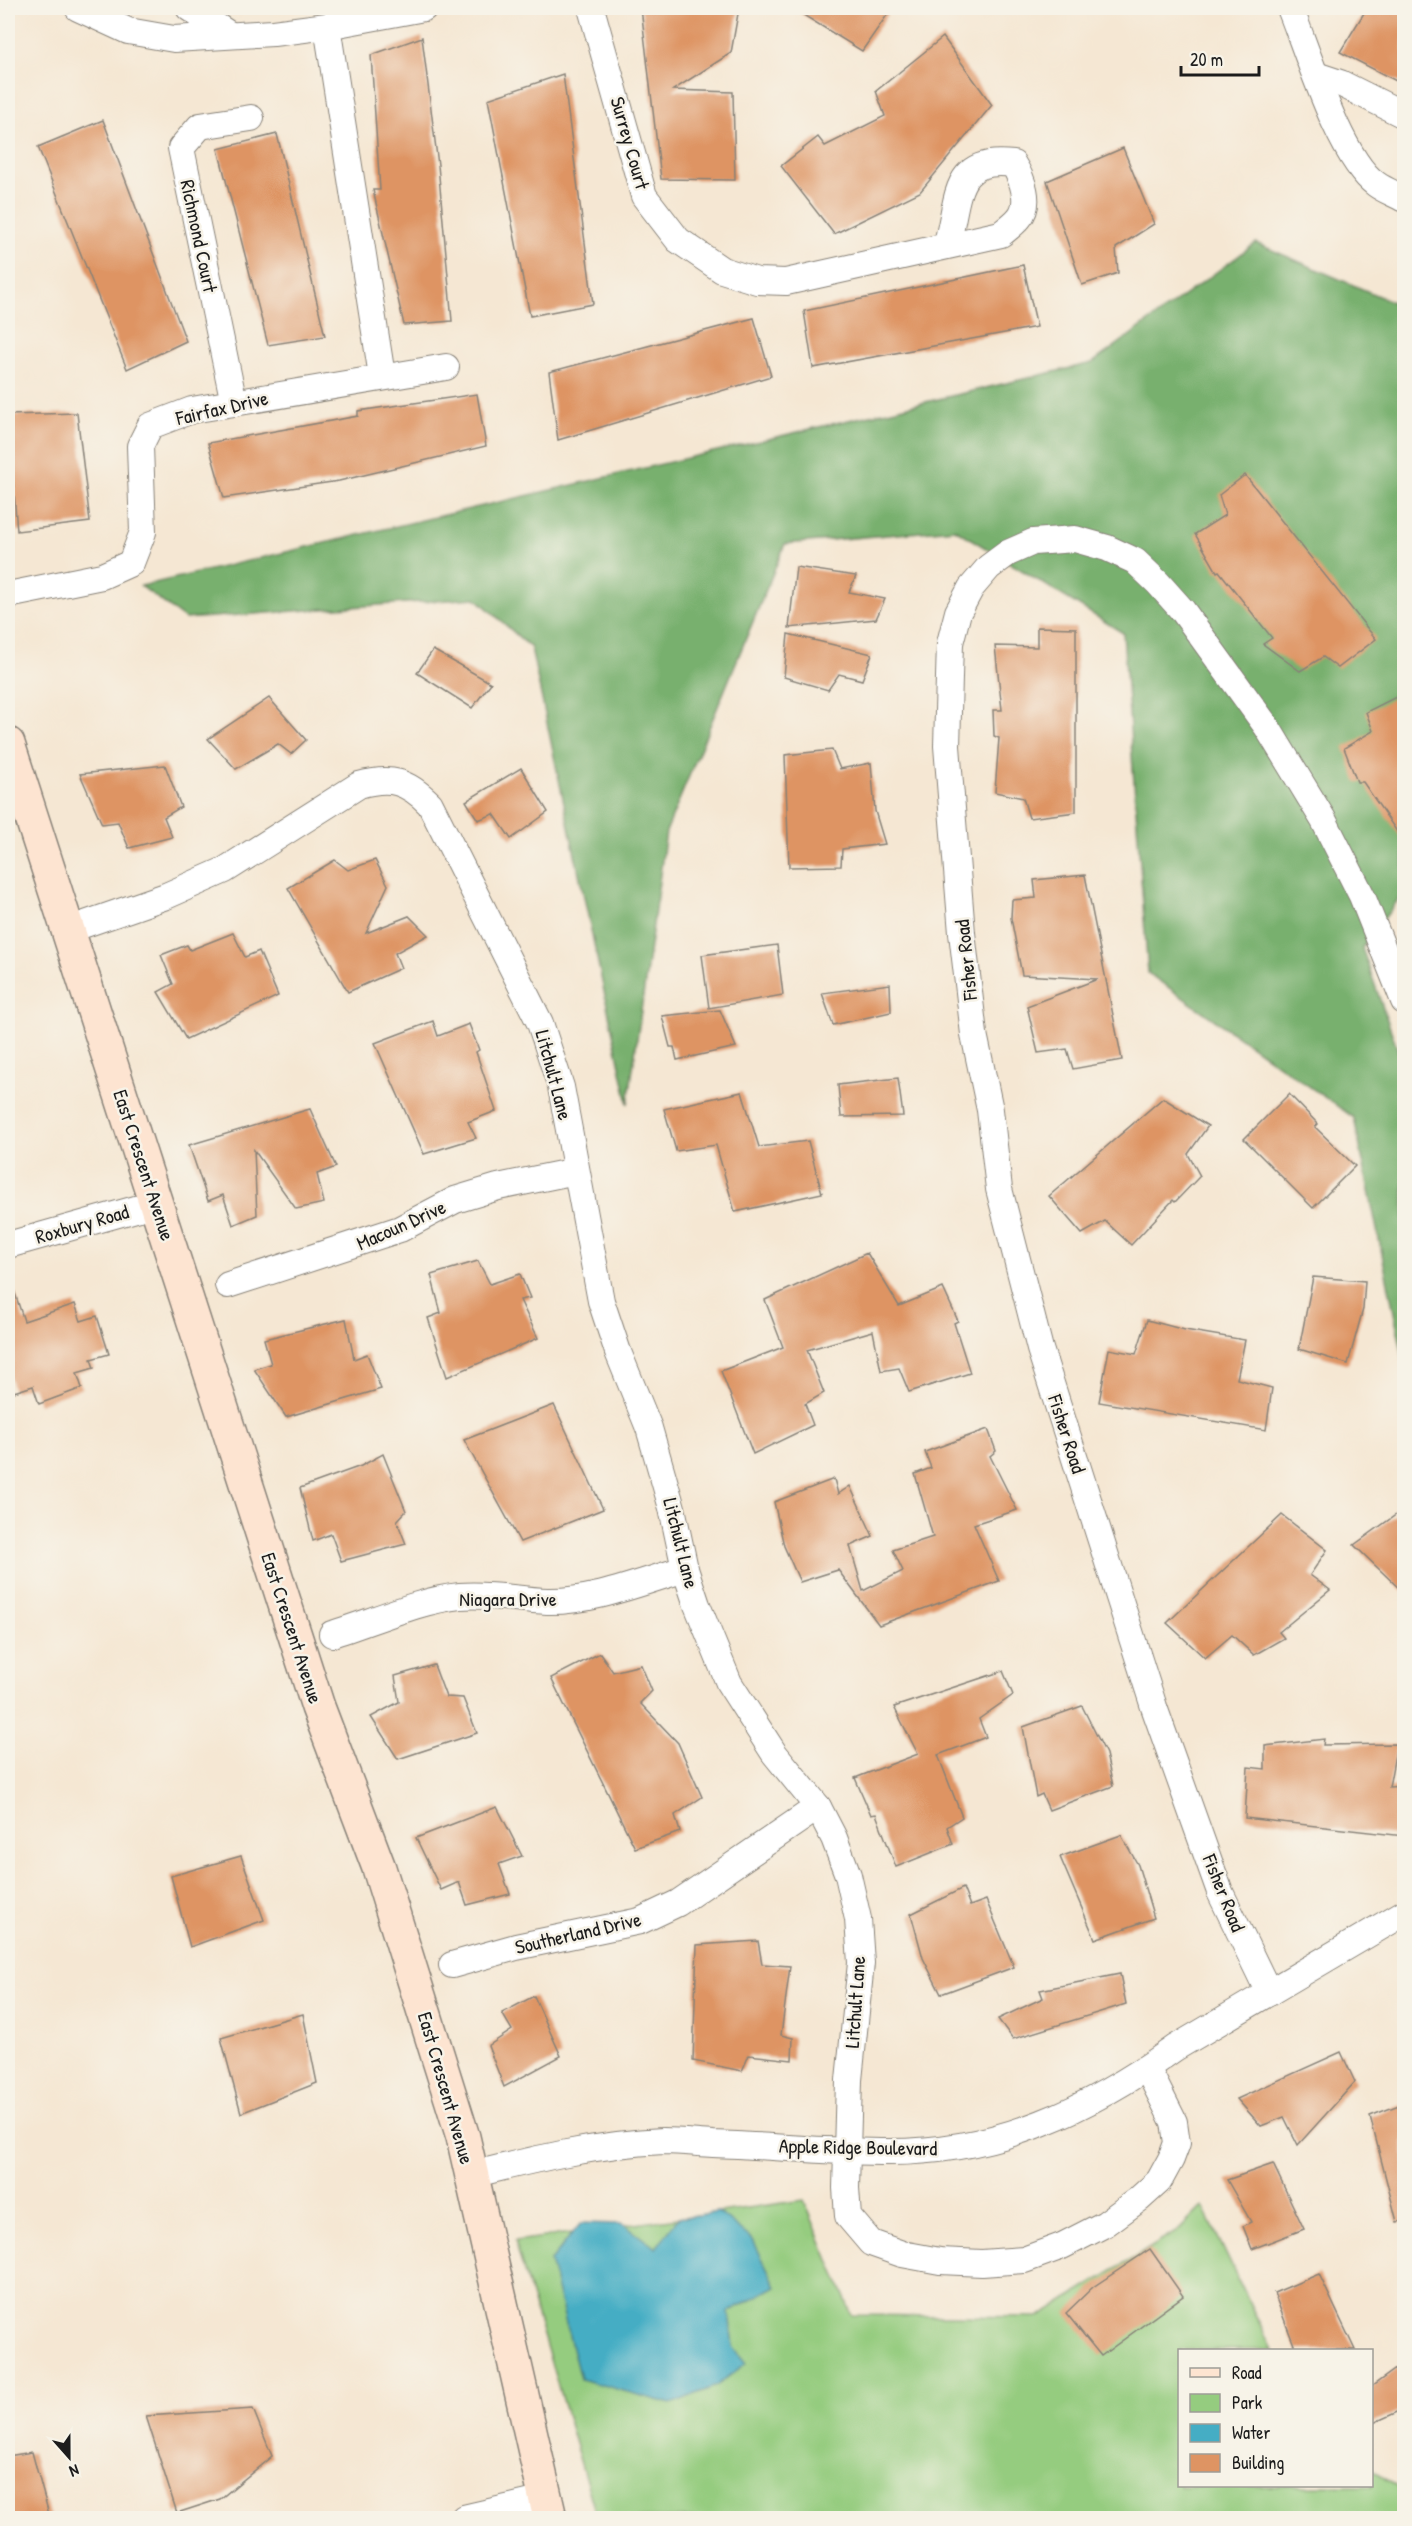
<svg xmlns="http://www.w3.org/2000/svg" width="1412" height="2526" font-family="'Patrick Hand',sans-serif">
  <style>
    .green { fill: #95cc7f; stroke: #58744e; stroke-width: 1.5 }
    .forest { fill: #78b06e; stroke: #4a6645; stroke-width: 1.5 }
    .water { fill: #45adc4; stroke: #306470; stroke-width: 1.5 }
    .building { fill: #de9463 }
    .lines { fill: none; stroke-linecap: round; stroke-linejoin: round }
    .street-casing { stroke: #888278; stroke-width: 28 }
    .secondary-casing { stroke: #888278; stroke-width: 36 }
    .street { stroke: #fff; stroke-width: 26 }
    .secondary { stroke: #fde4d1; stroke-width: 33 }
    .labels { text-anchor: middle; stroke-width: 5; stroke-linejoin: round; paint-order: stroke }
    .street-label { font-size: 20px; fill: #1c1c1c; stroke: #f7f3e8 }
  </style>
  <rect width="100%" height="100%" fill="#f7f3e8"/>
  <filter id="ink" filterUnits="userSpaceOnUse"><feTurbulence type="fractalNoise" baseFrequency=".0167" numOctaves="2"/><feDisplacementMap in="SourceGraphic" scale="12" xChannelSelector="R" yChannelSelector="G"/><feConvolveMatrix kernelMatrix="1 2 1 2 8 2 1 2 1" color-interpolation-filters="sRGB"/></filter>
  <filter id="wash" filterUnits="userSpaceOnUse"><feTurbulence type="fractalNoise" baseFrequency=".008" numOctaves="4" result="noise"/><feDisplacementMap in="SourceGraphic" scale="24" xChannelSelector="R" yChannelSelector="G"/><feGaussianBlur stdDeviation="1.35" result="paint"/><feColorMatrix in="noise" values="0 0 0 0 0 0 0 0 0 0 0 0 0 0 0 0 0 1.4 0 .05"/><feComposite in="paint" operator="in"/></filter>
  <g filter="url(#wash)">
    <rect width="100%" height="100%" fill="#f5e7d3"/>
    <polygon class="green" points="804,2200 852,2315 1038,2317 1179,2230 1203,2206 1272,2350 1180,2350 1180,2486 1372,2486 1372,2470 1399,2488 1399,2518 597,2518 515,2241"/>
    <polygon class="forest" points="1256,243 1404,307 1404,892 1362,948 1404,1068 1404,1361 1354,1118 1148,973 1123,633 955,529 785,544 666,832 628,1104 531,648 476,598 185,619 141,586 1092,363"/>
    <polygon class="water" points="718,2212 753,2240 776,2286 729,2312 733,2347 746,2363 716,2386 671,2404 580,2379 550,2261 581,2223 623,2224 656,2248 678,2218"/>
    <g id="blocks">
      <g class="building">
        <polygon points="641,8 739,8 731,53 673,90 733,92 735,180 661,179"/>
        <polygon points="792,8 892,8 862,51"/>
        <polygon points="1367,8 1396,8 1404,11 1404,85 1340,52"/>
        <polygon points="422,37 438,165 452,321 404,325 373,190 380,190 371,55"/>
        <polygon points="943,37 992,105 920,192 834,234 781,166 818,137 825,146 885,116 876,91"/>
        <polygon points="563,74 593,304 530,316 488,99"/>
        <polygon points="103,120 186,341 127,369 38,147"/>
        <polygon points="277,134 325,336 268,345 218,149"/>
        <polygon points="1123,148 1154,224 1116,248 1118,273 1082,285 1047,181"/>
        <polygon points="1023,265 1037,327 813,368 804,311"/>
        <polygon points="754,318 771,376 558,440 549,372"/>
        <polygon points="477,394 486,446 339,481 224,498 208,443 358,416 358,411"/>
        <polygon points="77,413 90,522 17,531 8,415"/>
        <polygon points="1245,475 1376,639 1338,668 1323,657 1300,671 1263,644 1272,638 1219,571 1217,572 1195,534 1225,515 1219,495"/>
        <polygon points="796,567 856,576 849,592 885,599 876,619 789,628"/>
        <polygon points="1037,627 1076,628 1076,812 1029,818 1023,798 995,792 999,738 994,736 993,710 1002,710 995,646 1037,647"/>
        <polygon points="788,634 872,654 862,680 839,674 828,690 784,677"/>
        <polygon points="433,650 491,683 472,708 417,673"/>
        <polygon points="1404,693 1404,842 1363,782 1357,782 1344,748 1373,731 1366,712"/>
        <polygon points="269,698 306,740 291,754 278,744 236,769 208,739"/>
        <polygon points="832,750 840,769 871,763 875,811 885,844 842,849 841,866 789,867 785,755"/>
        <polygon points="165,765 181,807 164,817 172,837 129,848 118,822 102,824 80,774"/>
        <polygon points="521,768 548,812 511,839 494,814 478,820 466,801"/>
        <polygon points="335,860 348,870 375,860 388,885 366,933 409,916 428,935 395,953 401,968 348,992 288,888"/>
        <polygon points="1085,875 1122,1060 1073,1069 1067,1049 1038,1053 1027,1006 1098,979 1022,975 1011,918 1012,900 1036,898 1034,880"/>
        <polygon points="233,933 245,957 259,951 278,996 186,1039 158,992 173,984 161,955 187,945 190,950"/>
        <polygon points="777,945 783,995 709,1008 702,955"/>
        <polygon points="890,984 891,1012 833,1025 822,993"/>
        <polygon points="720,1010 736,1047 677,1060 674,1047 670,1047 662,1016"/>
        <polygon points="433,1021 438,1036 469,1024 479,1050 476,1052 496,1111 468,1122 476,1138 424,1154 375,1043"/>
        <polygon points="898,1078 903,1116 841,1117 838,1085"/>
        <polygon points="742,1092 759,1147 808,1141 822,1193 735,1212 716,1145 676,1151 664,1109"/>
        <polygon points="1289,1094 1318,1124 1315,1127 1355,1166 1313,1208 1244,1139"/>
        <polygon points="1163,1098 1208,1126 1188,1154 1200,1176 1175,1202 1173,1200 1131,1245 1105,1221 1082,1234 1049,1196"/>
        <polygon points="310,1109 336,1167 317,1174 324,1203 296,1209 254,1150 257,1215 233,1225 223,1195 208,1201 189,1145"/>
        <polygon points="867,1253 899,1306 943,1288 958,1321 954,1323 970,1373 909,1392 899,1368 881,1371 873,1331 807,1350 824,1393 805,1404 813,1425 753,1454 721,1371 783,1347 765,1300"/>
        <polygon points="478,1261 490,1284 520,1274 530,1298 520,1300 538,1338 447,1377 428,1318 441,1313 431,1275"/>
        <polygon points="1313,1277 1365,1281 1363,1309 1348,1364 1299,1349"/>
        <polygon points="12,1284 24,1321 75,1304 81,1321 97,1316 109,1354 91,1359 94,1368 77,1373 82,1388 39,1404 33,1386 14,1392 8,1370 8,1285"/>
        <polygon points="346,1319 354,1359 367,1354 381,1389 286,1417 254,1369 271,1364 264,1339"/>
        <polygon points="1147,1320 1185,1330 1245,1340 1237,1379 1272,1388 1266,1430 1099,1402 1109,1349 1136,1354"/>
        <polygon points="554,1405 603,1509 520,1542 464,1440"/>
        <polygon points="988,1429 996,1451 990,1456 1017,1510 974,1524 999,1581 879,1625 838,1570 800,1582 784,1546 774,1502 834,1479 838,1494 850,1486 873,1536 850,1546 863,1591 903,1571 893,1550 933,1537 915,1474 931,1468 925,1452"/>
        <polygon points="383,1454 406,1511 397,1521 406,1544 341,1561 331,1534 313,1541 300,1488 361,1466"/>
        <polygon points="1404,1509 1404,1593 1354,1545"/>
        <polygon points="1282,1515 1327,1550 1310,1575 1330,1590 1279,1632 1284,1638 1254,1655 1232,1635 1205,1658 1167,1623"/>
        <polygon points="600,1653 613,1672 641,1665 652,1691 640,1703 678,1743 702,1797 675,1815 680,1832 635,1848 551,1678"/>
        <polygon points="434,1665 446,1697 463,1698 477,1733 398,1759 371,1717 399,1702 395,1676"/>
        <polygon points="1003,1671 1013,1695 979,1719 986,1737 938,1755 962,1817 947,1827 953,1844 896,1867 876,1814 871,1815 855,1778 918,1754 894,1707"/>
        <polygon points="1082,1706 1106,1754 1113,1786 1049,1810 1042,1794 1036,1797 1023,1727"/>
        <polygon points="1324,1739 1323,1745 1397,1744 1389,1787 1404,1786 1404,1836 1245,1818 1248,1767 1265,1769 1265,1746"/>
        <polygon points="497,1807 522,1856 499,1864 510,1894 467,1905 459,1882 441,1890 416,1838"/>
        <polygon points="1121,1835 1138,1865 1154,1918 1095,1939 1060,1857"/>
        <polygon points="241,1856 264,1920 190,1947 171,1876"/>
        <polygon points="963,1888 970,1906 986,1900 1014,1967 941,1994 923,1958 911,1914"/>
        <polygon points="758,1941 762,1964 790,1966 781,2035 793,2038 792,2060 749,2055 742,2071 693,2061 697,1945"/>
        <polygon points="1120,1974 1126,2004 1013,2039 998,2019 1043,1998 1040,1990"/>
        <polygon points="534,1996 561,2056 504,2087 488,2046 512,2030 502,2013"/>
        <polygon points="303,2014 317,2083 241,2113 221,2038"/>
        <polygon points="1341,2052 1355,2082 1298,2145 1284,2117 1261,2126 1237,2099"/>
        <polygon points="1404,2103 1404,2221 1397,2222 1370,2116"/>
        <polygon points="1273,2164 1304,2229 1252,2249 1243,2226 1251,2222 1227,2180"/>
        <polygon points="1150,2249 1183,2296 1101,2356 1066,2313 1093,2287"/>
        <polygon points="1319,2274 1355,2350 1296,2350 1274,2293"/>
        <polygon points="1404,2363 1404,2409 1371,2424 1371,2387"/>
        <polygon points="253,2409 272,2456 220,2499 177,2513 146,2416"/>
        <polygon points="32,2452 50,2518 8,2518 8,2456"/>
      </g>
    </g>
  </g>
  <g filter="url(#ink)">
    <use href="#blocks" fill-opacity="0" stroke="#888278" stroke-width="1.5"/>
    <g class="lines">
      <defs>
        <g id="street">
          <polyline points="78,8 128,31 174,39 273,33 327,26 424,8"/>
          <polyline points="189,8 230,35"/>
          <path d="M591 8 644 196 678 240 722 270 757 281 786 282 1001 234C1007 229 1014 224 1019 218 1032 203 1022 178 1013 164 950 156 960 202 946 246"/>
          <path d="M1290 8C1307 50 1340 159 1376 184 1384 190 1395 194 1404 199"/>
          <polyline points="327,26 382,376"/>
          <polyline points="1316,75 1340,83 1404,115"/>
          <polyline points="234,403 181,148 200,126 251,118"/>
          <polyline points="8,595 102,576 131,563 143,532 140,446 150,426 192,410 446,367"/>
          <path d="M68 930 166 896 225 870 359 785C391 776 407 781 430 804L540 1023 561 1087 601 1301 618 1352 649 1428 672 1508 685 1569 697 1605 729 1683 774 1753 818 1807 834 1838 848 1875 858 1919 861 1963 849 2080 846 2188 848 2216 871 2243 902 2254 940 2261 982 2263 1024 2260 1062 2246 1105 2224 1139 2199 1159 2181 1171 2159 1177 2143 1174 2122 1147 2068"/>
          <polyline points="8,1245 157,1203"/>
          <polyline points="228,1285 400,1229 455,1200 498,1187 576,1171"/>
          <path d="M332 1634C371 1622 420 1600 460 1596 489 1593 518 1600 547 1601 594 1602 641 1582 685 1569"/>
          <polyline points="452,1965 516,1947 640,1921 678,1903 818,1807"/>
          <polyline points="1269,1993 1220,1892 1154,1707 1040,1349 999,1189 990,1110 974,1034 962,933 947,746 950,643 958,612 971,588 989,567 1008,553 1033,542 1075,539 1107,548 1135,561 1158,583 1183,611 1267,727 1323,819 1362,896 1404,1001"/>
          <path d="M471 2175C535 2159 597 2144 663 2141 680 2141 696 2143 713 2144 772 2146 831 2152 890 2152 998 2152 1089 2110 1175 2048L1404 1913"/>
          <polyline points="464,2518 545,2499"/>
        </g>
        <polyline id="secondary" points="8,744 318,1707 379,1868 463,2137 550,2518"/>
      </defs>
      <use href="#street" class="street-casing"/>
      <use href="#secondary" class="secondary-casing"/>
      <use href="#street" class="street"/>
      <use href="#secondary" class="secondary"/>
    </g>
  </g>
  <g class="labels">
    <g class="street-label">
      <text transform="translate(630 143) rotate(74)" y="7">Surrey Court</text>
      <text transform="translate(199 236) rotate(78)" y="7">Richmond Court</text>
      <text transform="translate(222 408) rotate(-13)" y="7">Fairfax Drive</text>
      <text transform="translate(966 960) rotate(-96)" y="7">Fisher Road</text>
      <text transform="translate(554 1075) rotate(75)" y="7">Litchult Lane</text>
      <text transform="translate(144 1165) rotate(72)" y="7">East Crescent Avenue</text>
      <text transform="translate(82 1224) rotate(-16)" y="7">Roxbury Road</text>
      <text transform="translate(401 1225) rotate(-24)" y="7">Macoun Drive</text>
      <text transform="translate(1067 1434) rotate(72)" y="7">Fisher Road</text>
      <text transform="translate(681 1543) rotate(76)" y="7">Litchult Lane</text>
      <text x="508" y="1606">Niagara Drive</text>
      <text transform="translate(292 1628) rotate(72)" y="7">East Crescent Avenue</text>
      <text transform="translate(1224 1893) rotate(68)" y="7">Fisher Road</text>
      <text transform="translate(578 1933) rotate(-13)" y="7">Southerland Drive</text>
      <text transform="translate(855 2002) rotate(-86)" y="7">Litchult Lane</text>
      <text transform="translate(446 2088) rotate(74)" y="7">East Crescent Avenue</text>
      <text transform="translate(858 2147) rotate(1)" y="7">Apple Ridge Boulevard</text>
    </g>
  </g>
  <rect width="1412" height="2526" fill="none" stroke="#f7f3e8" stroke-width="30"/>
  <rect x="1178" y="2349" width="195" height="138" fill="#f7f3e8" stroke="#9f9d96" stroke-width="1.5"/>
  <rect x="1190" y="2368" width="30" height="9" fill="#fde4d1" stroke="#9f9d96" stroke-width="1.5"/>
  <text x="1232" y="2379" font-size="18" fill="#1c1c1c">Road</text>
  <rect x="1190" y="2394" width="30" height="18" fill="#95cc7f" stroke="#9f9d96" stroke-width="1.5"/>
  <text x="1232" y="2409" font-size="18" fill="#1c1c1c">Park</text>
  <rect x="1190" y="2424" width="30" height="18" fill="#45adc4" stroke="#9f9d96" stroke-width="1.5"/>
  <text x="1232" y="2439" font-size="18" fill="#1c1c1c">Water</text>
  <rect x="1190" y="2454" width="30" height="18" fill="#de9463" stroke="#9f9d96" stroke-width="1.5"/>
  <text x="1232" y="2469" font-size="18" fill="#1c1c1c">Building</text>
  <g transform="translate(69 2457) rotate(159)" stroke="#f7f3e8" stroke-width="4.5" paint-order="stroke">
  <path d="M0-4.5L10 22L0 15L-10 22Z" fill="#1c1c1c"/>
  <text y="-9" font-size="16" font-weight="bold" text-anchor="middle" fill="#1c1c1c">N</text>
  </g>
  <path d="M1181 66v9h78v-9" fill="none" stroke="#1c1c1c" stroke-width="3"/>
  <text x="1190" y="66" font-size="18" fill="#1c1c1c" stroke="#f7f3e8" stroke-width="4.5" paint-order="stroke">20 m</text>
</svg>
